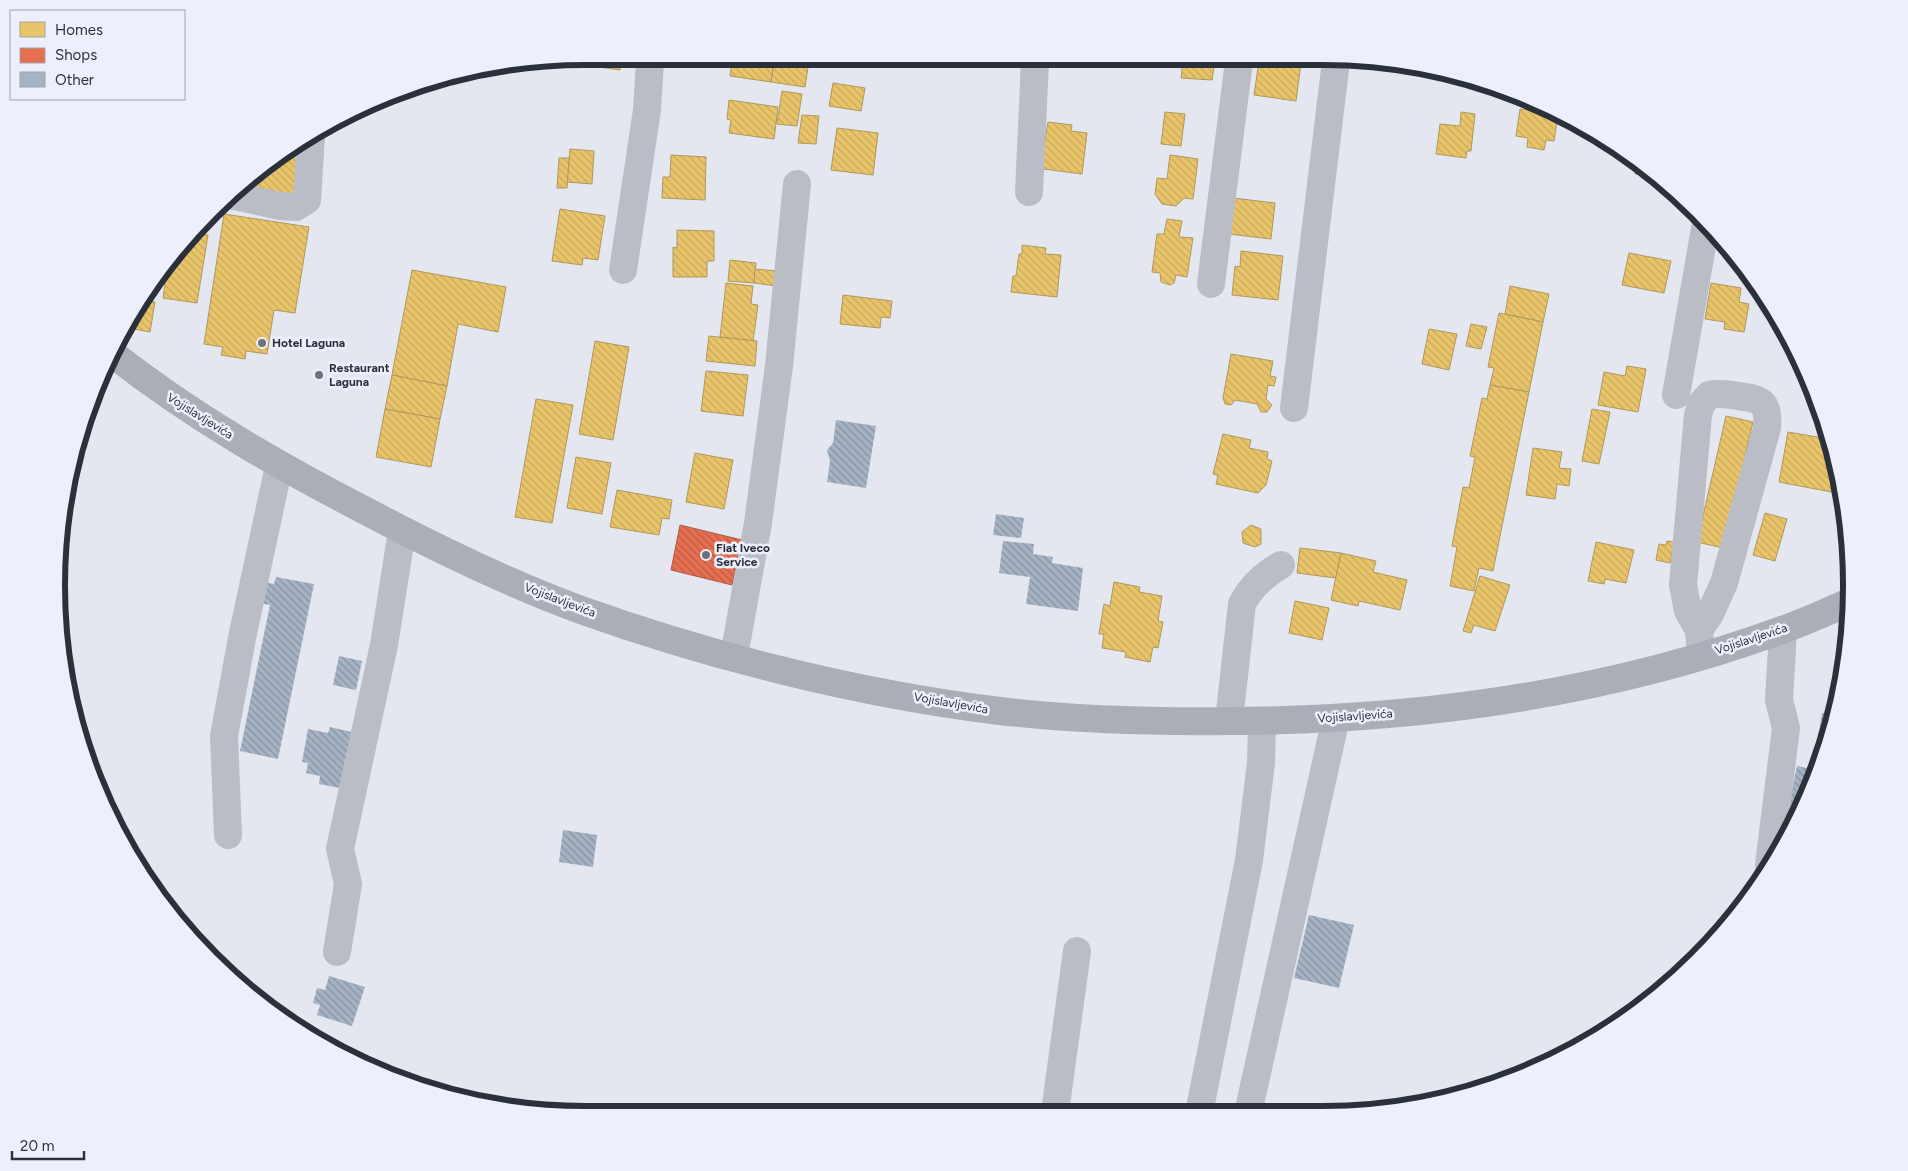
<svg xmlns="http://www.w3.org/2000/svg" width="1908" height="1171" font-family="Figtree,sans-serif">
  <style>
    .homes { fill: url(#homes-back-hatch); stroke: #b0985c }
    .shops { fill: url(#shops-back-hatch); stroke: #af5c4a }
    .building { fill: url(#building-back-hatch) }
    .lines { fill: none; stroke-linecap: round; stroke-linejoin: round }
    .minor { stroke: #babdc6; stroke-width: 28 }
    .major { stroke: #aaaeb6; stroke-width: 28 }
    .poi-dot { fill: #6c717a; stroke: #edf0fb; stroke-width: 2 }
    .labels { text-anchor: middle; stroke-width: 5; stroke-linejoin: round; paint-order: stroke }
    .poi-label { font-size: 12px; font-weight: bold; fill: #2b313b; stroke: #edf0fb; text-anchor: start }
    .street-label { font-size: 12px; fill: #2b313b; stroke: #edf0fb }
    .rim { fill: none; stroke: #2b313b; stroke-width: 6 }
  </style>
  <defs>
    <pattern id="homes-back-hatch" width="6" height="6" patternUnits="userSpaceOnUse" patternTransform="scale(1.25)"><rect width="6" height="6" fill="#e9c46a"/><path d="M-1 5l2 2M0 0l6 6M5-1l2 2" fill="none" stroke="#c8a95d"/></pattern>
    <pattern id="shops-back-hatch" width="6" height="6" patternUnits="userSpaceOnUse" patternTransform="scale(1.25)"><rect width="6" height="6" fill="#e76f51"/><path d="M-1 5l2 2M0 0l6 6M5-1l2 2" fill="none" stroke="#bb5c44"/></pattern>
    <pattern id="building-back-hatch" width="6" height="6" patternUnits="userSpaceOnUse" patternTransform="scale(1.25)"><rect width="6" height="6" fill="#a6b3c4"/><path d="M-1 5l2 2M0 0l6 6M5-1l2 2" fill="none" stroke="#8792a0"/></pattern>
  </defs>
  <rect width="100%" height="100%" fill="#e4e7f0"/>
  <g class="homes">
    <polygon points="572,61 621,61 620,70 571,63"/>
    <polygon points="732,61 774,61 771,82 730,76"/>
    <polygon points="774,61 809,61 805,87 771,82"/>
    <polygon points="1183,61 1215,61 1212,80 1181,78"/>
    <polygon points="1259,61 1301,63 1296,101 1254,95"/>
    <polygon points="833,83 865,88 861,111 829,106"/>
    <polygon points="782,91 802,94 797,126 777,124"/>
    <polygon points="1517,94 1525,96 1533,102 1516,100"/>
    <polygon points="729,100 778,107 774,139 729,133 731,120 727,119"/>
    <polygon points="1520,109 1558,115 1554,141 1546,140 1544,150 1527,147 1528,138 1516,136"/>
    <polygon points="1165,112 1185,114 1181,146 1161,144"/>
    <polygon points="1461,112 1475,114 1471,151 1467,151 1466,158 1436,154 1440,124 1460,126"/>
    <polygon points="802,115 819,116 816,144 798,143"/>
    <polygon points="1048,122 1072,125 1071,131 1087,133 1082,174 1036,168 1043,152"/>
    <polygon points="837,128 878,133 873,175 831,170"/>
    <polygon points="302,141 298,194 235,190 264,165"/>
    <polygon points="570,149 594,151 592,184 567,182"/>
    <polygon points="671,155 706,157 705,200 662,198 663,177 670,177"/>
    <polygon points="1170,155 1198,159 1193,199 1184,198 1176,206 1162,204 1155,194 1157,178 1167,179"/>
    <polygon points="559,158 569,158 567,188 557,188"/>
    <polygon points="1637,161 1644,165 1657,177 1635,174"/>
    <polygon points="1233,198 1275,203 1271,239 1229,234"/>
    <polygon points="560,209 605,216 598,260 583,258 582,265 552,261"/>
    <polygon points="224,214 309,227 295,313 274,310 267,354 246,351 245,359 221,355 223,347 204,344"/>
    <polygon points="1167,219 1182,221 1179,237 1193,238 1187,277 1176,275 1174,283 1170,285 1161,282 1160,273 1152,272 1157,234 1164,234"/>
    <polygon points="677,230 714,231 714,261 707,261 707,277 673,277 673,247 677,248"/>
    <polygon points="194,233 208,235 197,303 163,298 168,263"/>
    <polygon points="1022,245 1046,248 1045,254 1061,255 1057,297 1011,292 1013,276 1016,276 1019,254 1022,254"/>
    <polygon points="1241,251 1283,256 1278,300 1232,295 1235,266 1240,267"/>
    <polygon points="1629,253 1671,261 1664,293 1622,285"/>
    <polygon points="730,260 756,263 754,283 728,281"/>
    <polygon points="755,269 777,271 776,286 754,283"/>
    <polygon points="412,270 506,287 498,332 458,324 447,386 392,375"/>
    <polygon points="726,283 753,286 751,304 758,305 753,341 720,337"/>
    <polygon points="1711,283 1741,288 1739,302 1749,304 1744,332 1724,329 1725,322 1705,319"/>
    <polygon points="1510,286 1549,294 1543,322 1505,314"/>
    <polygon points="843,295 892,301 890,318 881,317 880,328 840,324"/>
    <polygon points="141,300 155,302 150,332 128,328"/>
    <polygon points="1499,313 1543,322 1529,392 1490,385 1494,368 1488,367"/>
    <polygon points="1471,324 1487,327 1481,349 1466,346"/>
    <polygon points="1429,329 1457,334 1449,370 1422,364"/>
    <polygon points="709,336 757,341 755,366 706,361"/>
    <polygon points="595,341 629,347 613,440 579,434"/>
    <polygon points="1231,354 1273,361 1270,376 1276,377 1274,386 1268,385 1266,399 1272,405 1267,412 1261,412 1257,404 1235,400 1231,405 1225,404 1223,398"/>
    <polygon points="1627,366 1646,369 1638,412 1598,405 1604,372 1625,376"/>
    <polygon points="706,371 748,375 743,416 701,411"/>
    <polygon points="392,375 447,386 440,419 385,409"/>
    <polygon points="1490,385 1529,392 1493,571 1479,568 1474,591 1450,586 1457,547 1452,546 1463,487 1469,488 1475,457 1470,456 1482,398 1487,399"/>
    <polygon points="536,399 573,405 552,523 515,517"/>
    <polygon points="1821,408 1824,415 1825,422 1818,421"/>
    <polygon points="385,409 440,419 431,467 376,457"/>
    <polygon points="1592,409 1610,412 1599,464 1582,461"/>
    <polygon points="1726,416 1753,422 1723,548 1697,542"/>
    <polygon points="1788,432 1829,439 1842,494 1779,482"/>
    <polygon points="1223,434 1251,440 1249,448 1268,452 1267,459 1272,461 1266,485 1258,493 1216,484 1218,475 1213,474"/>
    <polygon points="1533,448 1562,452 1559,468 1571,469 1569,486 1557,484 1555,499 1526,495"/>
    <polygon points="695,453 733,460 724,509 686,502"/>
    <polygon points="576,457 611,463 602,514 567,508"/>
    <polygon points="617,490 672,500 669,519 662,518 659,535 610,527"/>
    <polygon points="1765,513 1787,519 1775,561 1753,555"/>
    <polygon points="1251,525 1261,529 1261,544 1255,547 1243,543 1242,532"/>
    <polygon points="1667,541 1674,542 1670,563 1656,560 1659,544 1666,545"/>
    <polygon points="1596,542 1634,550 1626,583 1605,579 1604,584 1588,581"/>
    <polygon points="1300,548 1341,553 1336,578 1297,573"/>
    <polygon points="1341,553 1376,561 1373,572 1407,580 1400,610 1359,601 1358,606 1331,600"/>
    <polygon points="1480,576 1510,585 1495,631 1474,625 1471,633 1463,631"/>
    <polygon points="1114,582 1140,587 1139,592 1162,596 1158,621 1163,622 1158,648 1153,647 1150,662 1125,657 1126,652 1102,648 1104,634 1099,634 1104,604 1110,606"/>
    <polygon points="1295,601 1329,608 1322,640 1289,633"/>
  </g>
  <polygon class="shops" points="680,525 742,540 732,585 671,570"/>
  <g class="building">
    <polygon points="836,420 876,426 866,488 827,482 830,461 827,450 833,443"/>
    <polygon points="996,514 1024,518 1021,538 993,535"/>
    <polygon points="1003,541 1034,544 1033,554 1053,557 1052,563 1083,568 1078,611 1026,604 1030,577 999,573"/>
    <polygon points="276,577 314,584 278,759 240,751 270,605 259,603 263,582 274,584"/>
    <polygon points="339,656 362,661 356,690 333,685"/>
    <polygon points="1822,713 1835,715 1826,744 1817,743"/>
    <polygon points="330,727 356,733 345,789 319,784 320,776 306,773 308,763 302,762 308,729 328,733"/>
    <polygon points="1797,766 1816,770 1797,819 1780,847"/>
    <polygon points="563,830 597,835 593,867 559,862"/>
    <polygon points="1309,915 1354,925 1339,988 1294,978"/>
    <polygon points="329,976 365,987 352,1026 317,1015 320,1005 313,1003 317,988 325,990"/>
  </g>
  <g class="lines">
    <g class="minor">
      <polyline points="1029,192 1035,61"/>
      <polyline points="230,195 280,206 296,207 307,200 311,136"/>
      <polyline points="623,270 647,110 650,61"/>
      <polyline points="1211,284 1239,61"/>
      <polyline points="1676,395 1706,223"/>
      <polyline points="1294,408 1336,61"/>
      <path d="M1699 630 1710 614 1724 583 1767 428C1769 402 1762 399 1738 396 1728 394 1719 393 1709 395L1701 404 1698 415 1683 585 1688 611 1699 630 1701 656"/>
      <polyline points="734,656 758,523 779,366 797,184"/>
      <path d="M1229 721 1242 604C1251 586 1264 575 1281 565"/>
      <polyline points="228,835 224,736 243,633 279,466"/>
      <polyline points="1769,865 1786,728 1779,700 1783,630"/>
      <polyline points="337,952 348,884 340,849 384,645 402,531"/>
      <polyline points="1055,1112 1077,951"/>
      <polyline points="1199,1113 1249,860 1261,763 1262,721"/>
      <polyline points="1248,1113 1336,718"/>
    </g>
    <path class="major" d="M114 355C192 416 277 465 364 510 434 547 507 583 581 610 710 656 856 693 992 710 1071 720 1151 722 1231 721 1417 720 1607 694 1782 630 1805 622 1828 611 1850 602"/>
  </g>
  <g class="poi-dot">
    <circle cx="262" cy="343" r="5"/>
    <circle cx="319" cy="375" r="5"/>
    <circle cx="706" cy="555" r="5"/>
  </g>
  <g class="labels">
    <g class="poi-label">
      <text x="272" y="347">Hotel Laguna</text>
      <text x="329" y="372">Restaurant<tspan x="329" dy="14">Laguna</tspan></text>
      <text x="716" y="552">Fiat Iveco<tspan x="716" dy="14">Service</tspan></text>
    </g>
    <g class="street-label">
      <text transform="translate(200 416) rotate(32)" y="4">Vojislavljevića</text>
      <text transform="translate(560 600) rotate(21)" y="4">Vojislavljevića</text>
      <text transform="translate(1751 639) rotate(-18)" y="4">Vojislavljevića</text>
      <text transform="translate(951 703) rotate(10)" y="4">Vojislavljevića</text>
      <text transform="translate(1355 716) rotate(-4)" y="4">Vojislavljevića</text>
    </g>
  </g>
  <path d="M0 0H1908V1171H0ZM585 65H1323A520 520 0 0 1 1843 585V586A520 520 0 0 1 1323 1106H585A520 520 0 0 1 65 586V585A520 520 0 0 1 585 65Z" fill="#edf0fb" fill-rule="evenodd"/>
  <path class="rim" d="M585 65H1323A520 520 0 0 1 1843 585V586A520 520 0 0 1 1323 1106H585A520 520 0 0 1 65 586V585A520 520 0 0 1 585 65Z"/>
  <rect x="10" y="10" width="175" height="90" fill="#edf0fb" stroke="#9fa4ae"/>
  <rect x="20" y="22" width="25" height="15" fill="#e9c46a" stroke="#9fa4ae"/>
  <text x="55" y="35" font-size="15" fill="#2b313b">Homes</text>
  <rect x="20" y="48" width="25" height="15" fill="#e76f51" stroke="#9fa4ae"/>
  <text x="55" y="60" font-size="15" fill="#2b313b">Shops</text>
  <rect x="20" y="72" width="25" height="15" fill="#a6b3c4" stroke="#9fa4ae"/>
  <text x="55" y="85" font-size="15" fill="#2b313b">Other</text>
  <path d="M12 1151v8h72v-8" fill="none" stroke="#2b313b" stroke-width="2.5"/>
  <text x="20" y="1151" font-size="15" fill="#2b313b" stroke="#edf0fb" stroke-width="4" paint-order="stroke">20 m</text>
</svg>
